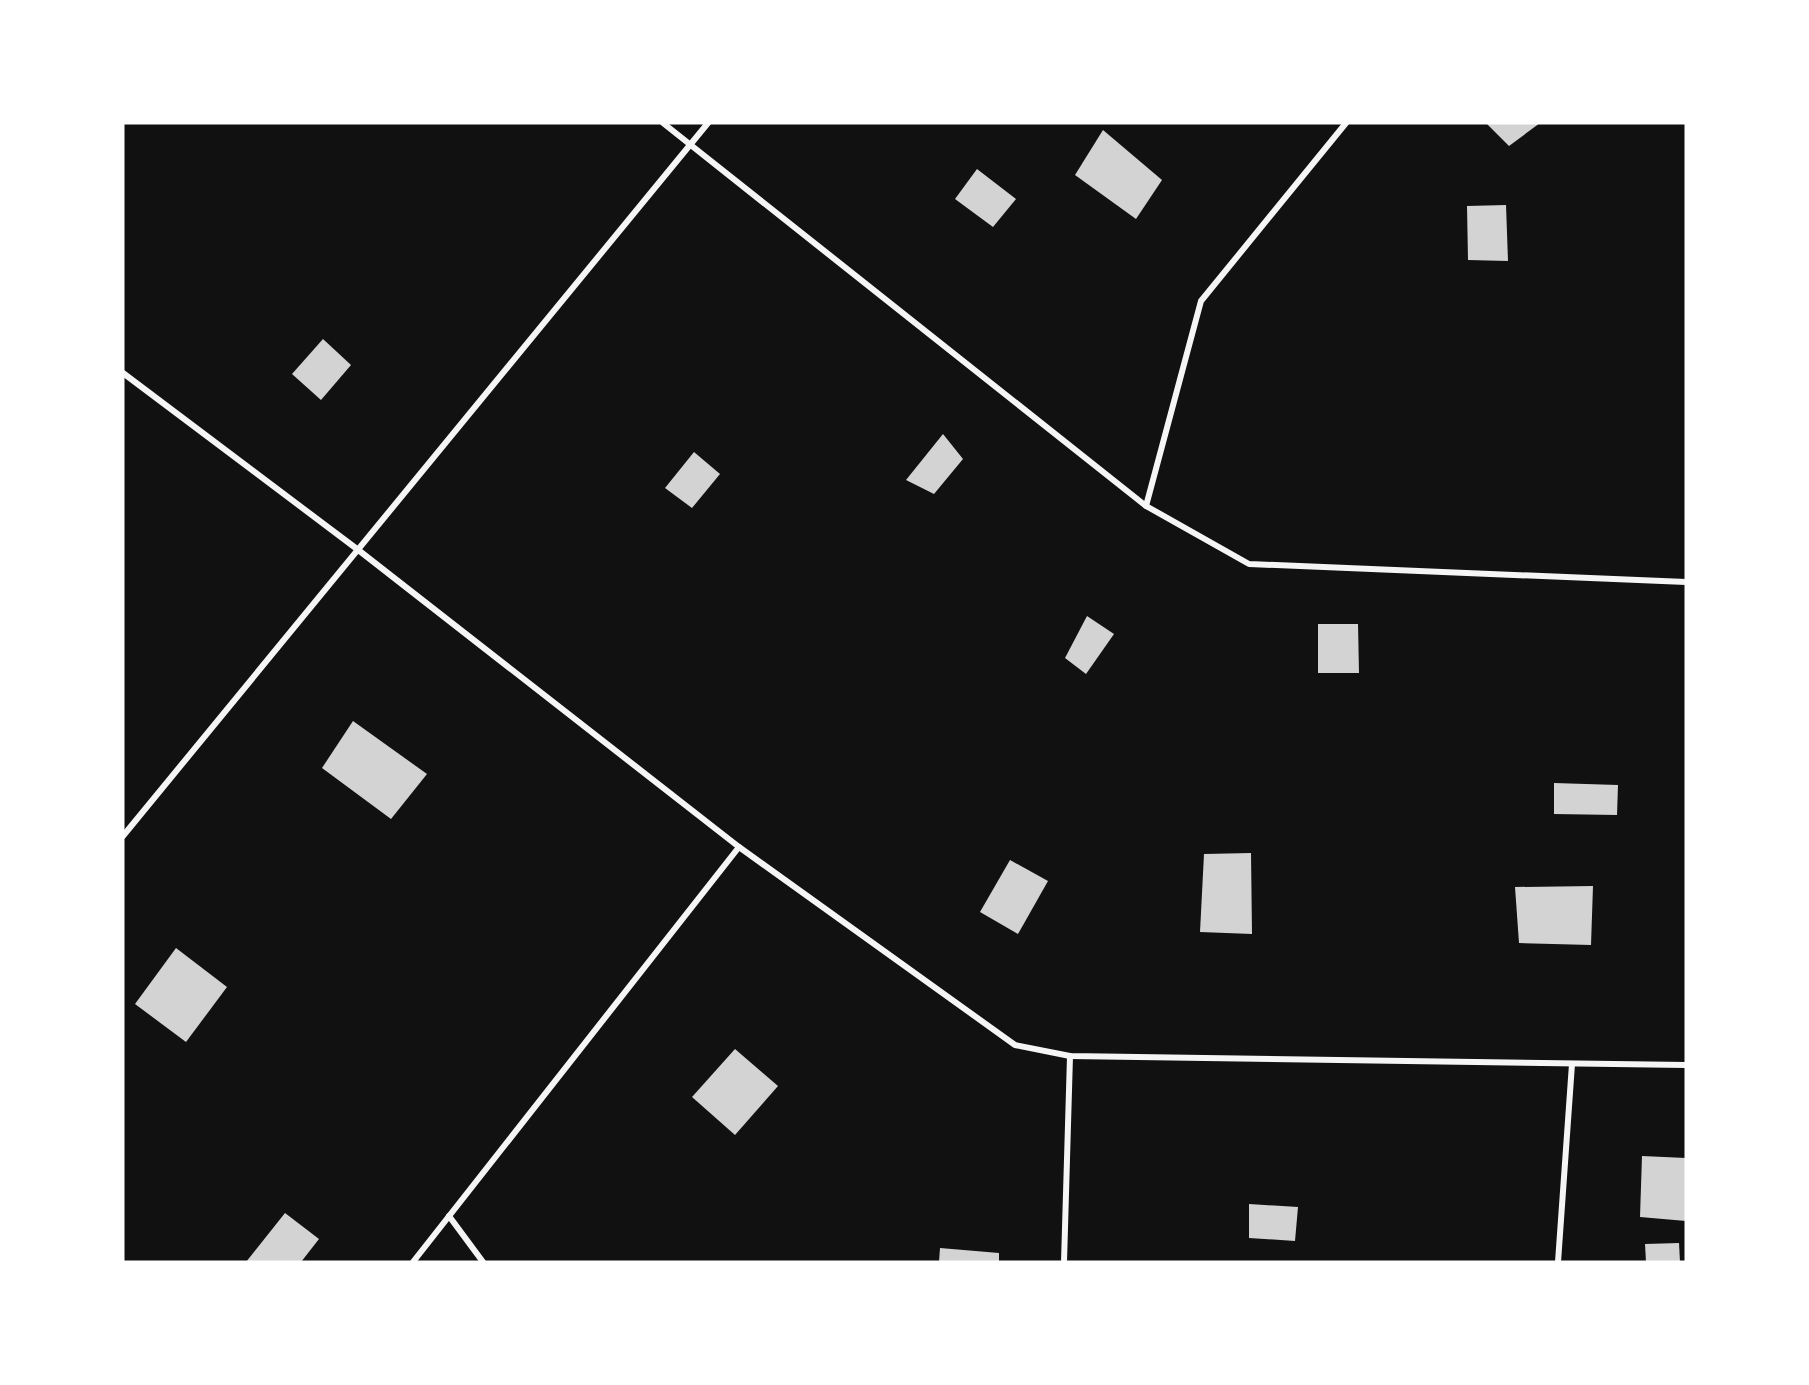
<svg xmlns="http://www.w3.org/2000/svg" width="1809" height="1385" font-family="Overpass,sans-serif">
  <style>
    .building { fill: #d3d3d3 }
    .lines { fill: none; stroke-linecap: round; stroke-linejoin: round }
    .minor { stroke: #f5f5f5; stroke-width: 6 }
  </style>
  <rect width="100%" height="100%" fill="#111"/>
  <g class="building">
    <polygon points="1486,123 1540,123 1509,146"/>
    <polygon points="1103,130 1162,180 1136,219 1075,175"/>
    <polygon points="977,169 1016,199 993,227 955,199"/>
    <polygon points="1506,205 1508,261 1468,260 1467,206"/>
    <polygon points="323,339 351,365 321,400 292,374"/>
    <polygon points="943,434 963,459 934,494 906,480"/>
    <polygon points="694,452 720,474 692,508 665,488"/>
    <polygon points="1087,616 1114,634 1086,674 1065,658"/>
    <polygon points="1318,624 1358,624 1359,673 1318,673"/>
    <polygon points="353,721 427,774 391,819 322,768"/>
    <polygon points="1554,783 1618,785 1617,815 1554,814"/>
    <polygon points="1251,853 1252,934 1200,932 1204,854"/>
    <polygon points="1010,860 1048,881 1018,934 980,912"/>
    <polygon points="1593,886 1591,945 1519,943 1515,887"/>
    <polygon points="176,948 227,987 186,1042 135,1004"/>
    <polygon points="735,1049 778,1086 735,1135 692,1097"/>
    <polygon points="1642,1156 1686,1158 1686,1221 1640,1217"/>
    <polygon points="1249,1204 1298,1207 1295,1241 1249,1238"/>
    <polygon points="285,1213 319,1239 301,1262 246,1262"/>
    <polygon points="1679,1243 1680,1262 1646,1262 1645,1244"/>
    <polygon points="940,1248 999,1253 999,1262 939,1262"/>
  </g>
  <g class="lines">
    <g class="minor">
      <polyline points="663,123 1146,506 1201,301 1346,123"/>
      <polyline points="123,373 357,549 739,847 1015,1045 1070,1056 1686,1065"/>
      <polyline points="1146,506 1249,564 1686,582"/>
      <polyline points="123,836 708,123"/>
      <polyline points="449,1216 483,1262"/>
      <polyline points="413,1262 739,847"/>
      <polyline points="1064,1262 1070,1056"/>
      <polyline points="1558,1262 1572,1064"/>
    </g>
  </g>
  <rect width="1809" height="1385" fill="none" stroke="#ffffff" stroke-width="249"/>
</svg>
